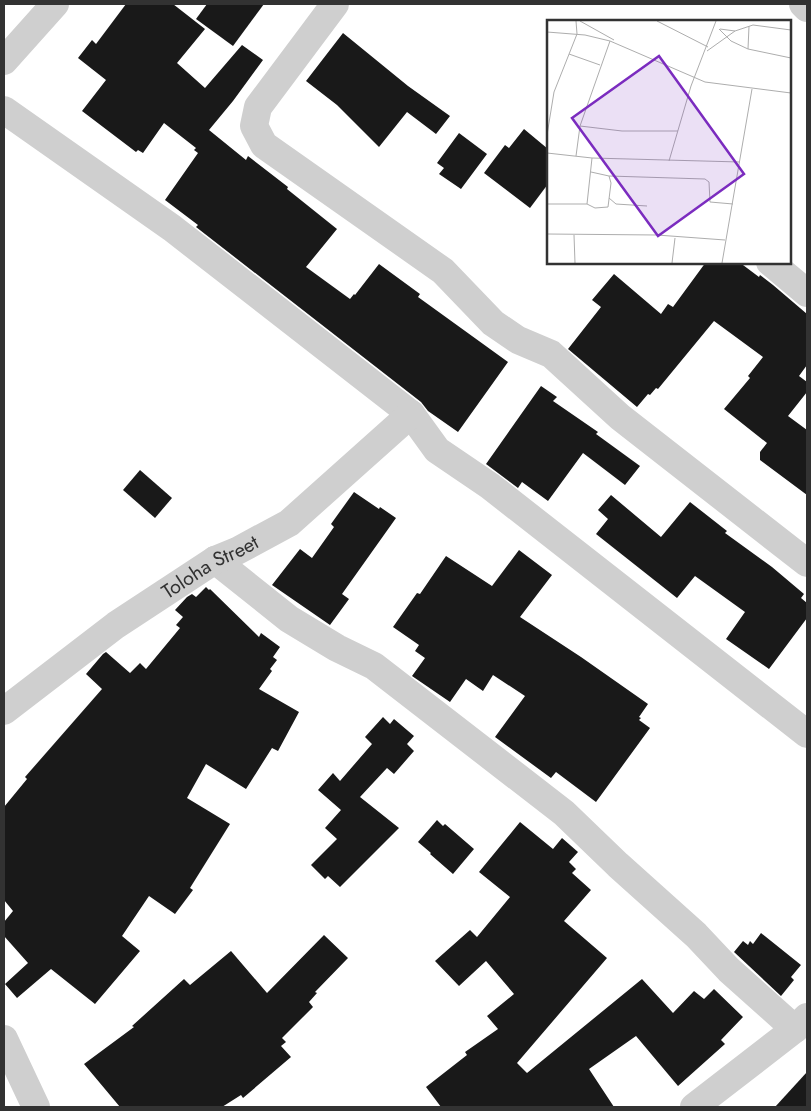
<svg xmlns="http://www.w3.org/2000/svg" width="811" height="1111" font-family="Jost,sans-serif">
  <style>
    .building { fill: #191919 }
    .lines { fill: none; stroke-linecap: round; stroke-linejoin: round }
    .minor { stroke: #cfcfcf; stroke-width: 28 }
    .labels { text-anchor: middle; stroke-width: 5; stroke-linejoin: round; paint-order: stroke }
    .street-label { font-size: 20px; fill: #323232; stroke: #fff }
    .inset-road { fill: none; stroke: #adadad; stroke-width: 1 }
    .view { fill: #7b2cbf; fill-opacity: 0.15; stroke: #7b2cbf; stroke-width: 2.5 }
    .inset-edge { fill: none; stroke: #323232; stroke-width: 2.5 }
  </style>
  <rect width="100%" height="100%" fill="#fff"/>
  <g class="building">
    <polygon points="126,4 173,4 205,29 177,63 205,88 242,45 263,60 233,101 209,130 246,160 248,156 288,187 287,189 337,229 306,267 350,299 354,294 355,295 379,264 420,294 418,297 508,362 458,432 428,411 421,402 196,227 198,225 165,200 198,153 194,150 196,148 164,123 143,153 138,150 136,152 82,111 106,80 78,58 92,40 96,44"/>
    <polygon points="207,4 264,4 233,46 196,19"/>
    <polygon points="343,33 408,86 450,116 436,134 407,112 379,147 337,105 306,81"/>
    <polygon points="524,129 548,149 548,184 530,208 484,173 505,145 509,148"/>
    <polygon points="459,133 487,154 461,189 439,174 444,168 437,163"/>
    <polygon points="706,262 739,262 759,277 760,275 773,285 807,314 807,365 799,376 807,382 807,392 788,416 807,430 807,495 760,460 760,452 767,443 724,409 750,378 748,376 763,357 714,321 658,389 656,388 650,395 648,394 637,407 568,349 601,307 592,300 614,274 661,314 668,304 673,307"/>
    <polygon points="541,386 557,397 553,401 598,432 596,434 640,466 625,485 583,453 548,501 522,482 518,488 486,464"/>
    <polygon points="140,470 172,498 155,518 123,490"/>
    <polygon points="354,492 379,509 380,507 396,518 342,594 349,599 330,625 272,585 300,549 312,558 334,527 331,524"/>
    <polygon points="611,495 661,537 690,502 727,531 725,533 772,567 804,594 801,598 807,603 807,618 769,669 726,639 745,612 695,576 677,598 596,534 608,519 598,510"/>
    <polygon points="519,550 552,575 520,617 581,657 648,704 639,717 641,718 639,720 650,728 596,802 556,772 551,778 495,737 525,696 493,675 483,691 466,679 450,702 412,676 425,658 415,651 419,645 393,627 417,593 420,594 446,556 492,586"/>
    <polygon points="206,587 209,590 210,589 259,637 261,633 280,647 273,657 277,660 270,669 272,671 259,689 299,712 278,751 272,748 246,789 206,764 187,798 230,824 190,888 193,890 175,914 149,896 122,936 140,951 95,1004 51,969 17,998 5,984 28,963 4,936 4,922 13,911 4,900 4,807 27,779 25,777 102,689 86,674 103,654 106,652 130,673 140,663 146,669 180,628 176,625 183,617 175,610 187,597 192,594 196,597"/>
    <polygon points="383,717 390,724 394,719 414,736 407,744 414,751 394,774 387,768 360,797 399,828 340,887 328,876 325,879 311,865 337,839 325,828 341,810 318,790 333,773 340,781 372,744 365,737"/>
    <polygon points="437,820 443,826 445,824 474,849 453,874 430,854 431,853 418,842"/>
    <polygon points="520,822 553,849 562,838 578,852 569,862 576,869 572,873 591,890 564,921 607,958 517,1063 527,1073 642,979 673,1013 694,991 704,999 714,989 743,1017 721,1040 725,1044 678,1086 636,1036 589,1069 614,1107 441,1107 426,1087 467,1055 465,1052 498,1029 487,1016 514,994 486,961 459,986 435,961 470,930 477,937 510,897 479,872"/>
    <polygon points="761,933 801,965 791,977 794,980 781,996 734,952 743,941 748,945 750,941 753,944"/>
    <polygon points="324,935 348,958 315,992 317,993 309,1002 313,1007 282,1038 286,1042 281,1046 291,1057 243,1098 241,1095 222,1107 120,1107 84,1064 134,1027 132,1026 184,979 190,985 231,951 267,993"/>
    <polygon points="807,1072 807,1107 775,1107"/>
  </g>
  <g class="lines">
    <g class="minor">
      <polyline points="335,4 258,107 254,126 264,145 443,271 493,323 518,340 551,354 620,417 807,563"/>
      <polyline points="803,4 807,8"/>
      <polyline points="4,61 55,4"/>
      <polyline points="4,110 172,228 411,414 437,450 490,486 807,734"/>
      <polyline points="770,262 807,293"/>
      <polyline points="215,560 289,619 337,648 374,666 564,813 618,865 696,935 729,970 795,1029"/>
      <path id="s1" d="M4 711 116 625 215 560 237 551 289 523 411 414"/>
      <polyline points="4,1039 36,1107"/>
      <polyline points="694,1107 795,1029 807,1017"/>
    </g>
  </g>
  <g class="labels">
    <g class="street-label">
      <text dy="7" stroke="none"><textPath href="#s1" startOffset="252">Toloha Street</textPath></text>
    </g>
  </g>
  <g transform="translate(547 20)">
    <rect width="244" height="244" fill="#fff"/>
    <path class="inset-road" d="M33 1 67 20M110 1 161 27M172 9 184 21 201 29 244 38M173 9 188 11 206 5 244 10M0 12 38 15 63 21 158 62 244 73M201 29 202 6M160 31 188 11M22 34 53 45M33 106 75 111H131M0 115 7 72 30 14 29 1M0 133 45 138 193 142M29 136 33 106 63 21M122 141 144 66 169 1M44 152 62 156 158 159 162 162 163 182 186 184M62 178 69 184 100 186M0 184H40L45 138M40 184 48 188 61 187 64 163 62 156M0 214 110 215 178 220M27 215 28 243M125 243 128 218M175 243 205 69"/>
    <path class="view" d="M112 36 197 154 111 216 25 98Z"/>
    <rect width="244" height="244" class="inset-edge"/>
  </g>
  <rect width="811" height="1111" fill="none" stroke="#323232" stroke-width="10"/>
</svg>
